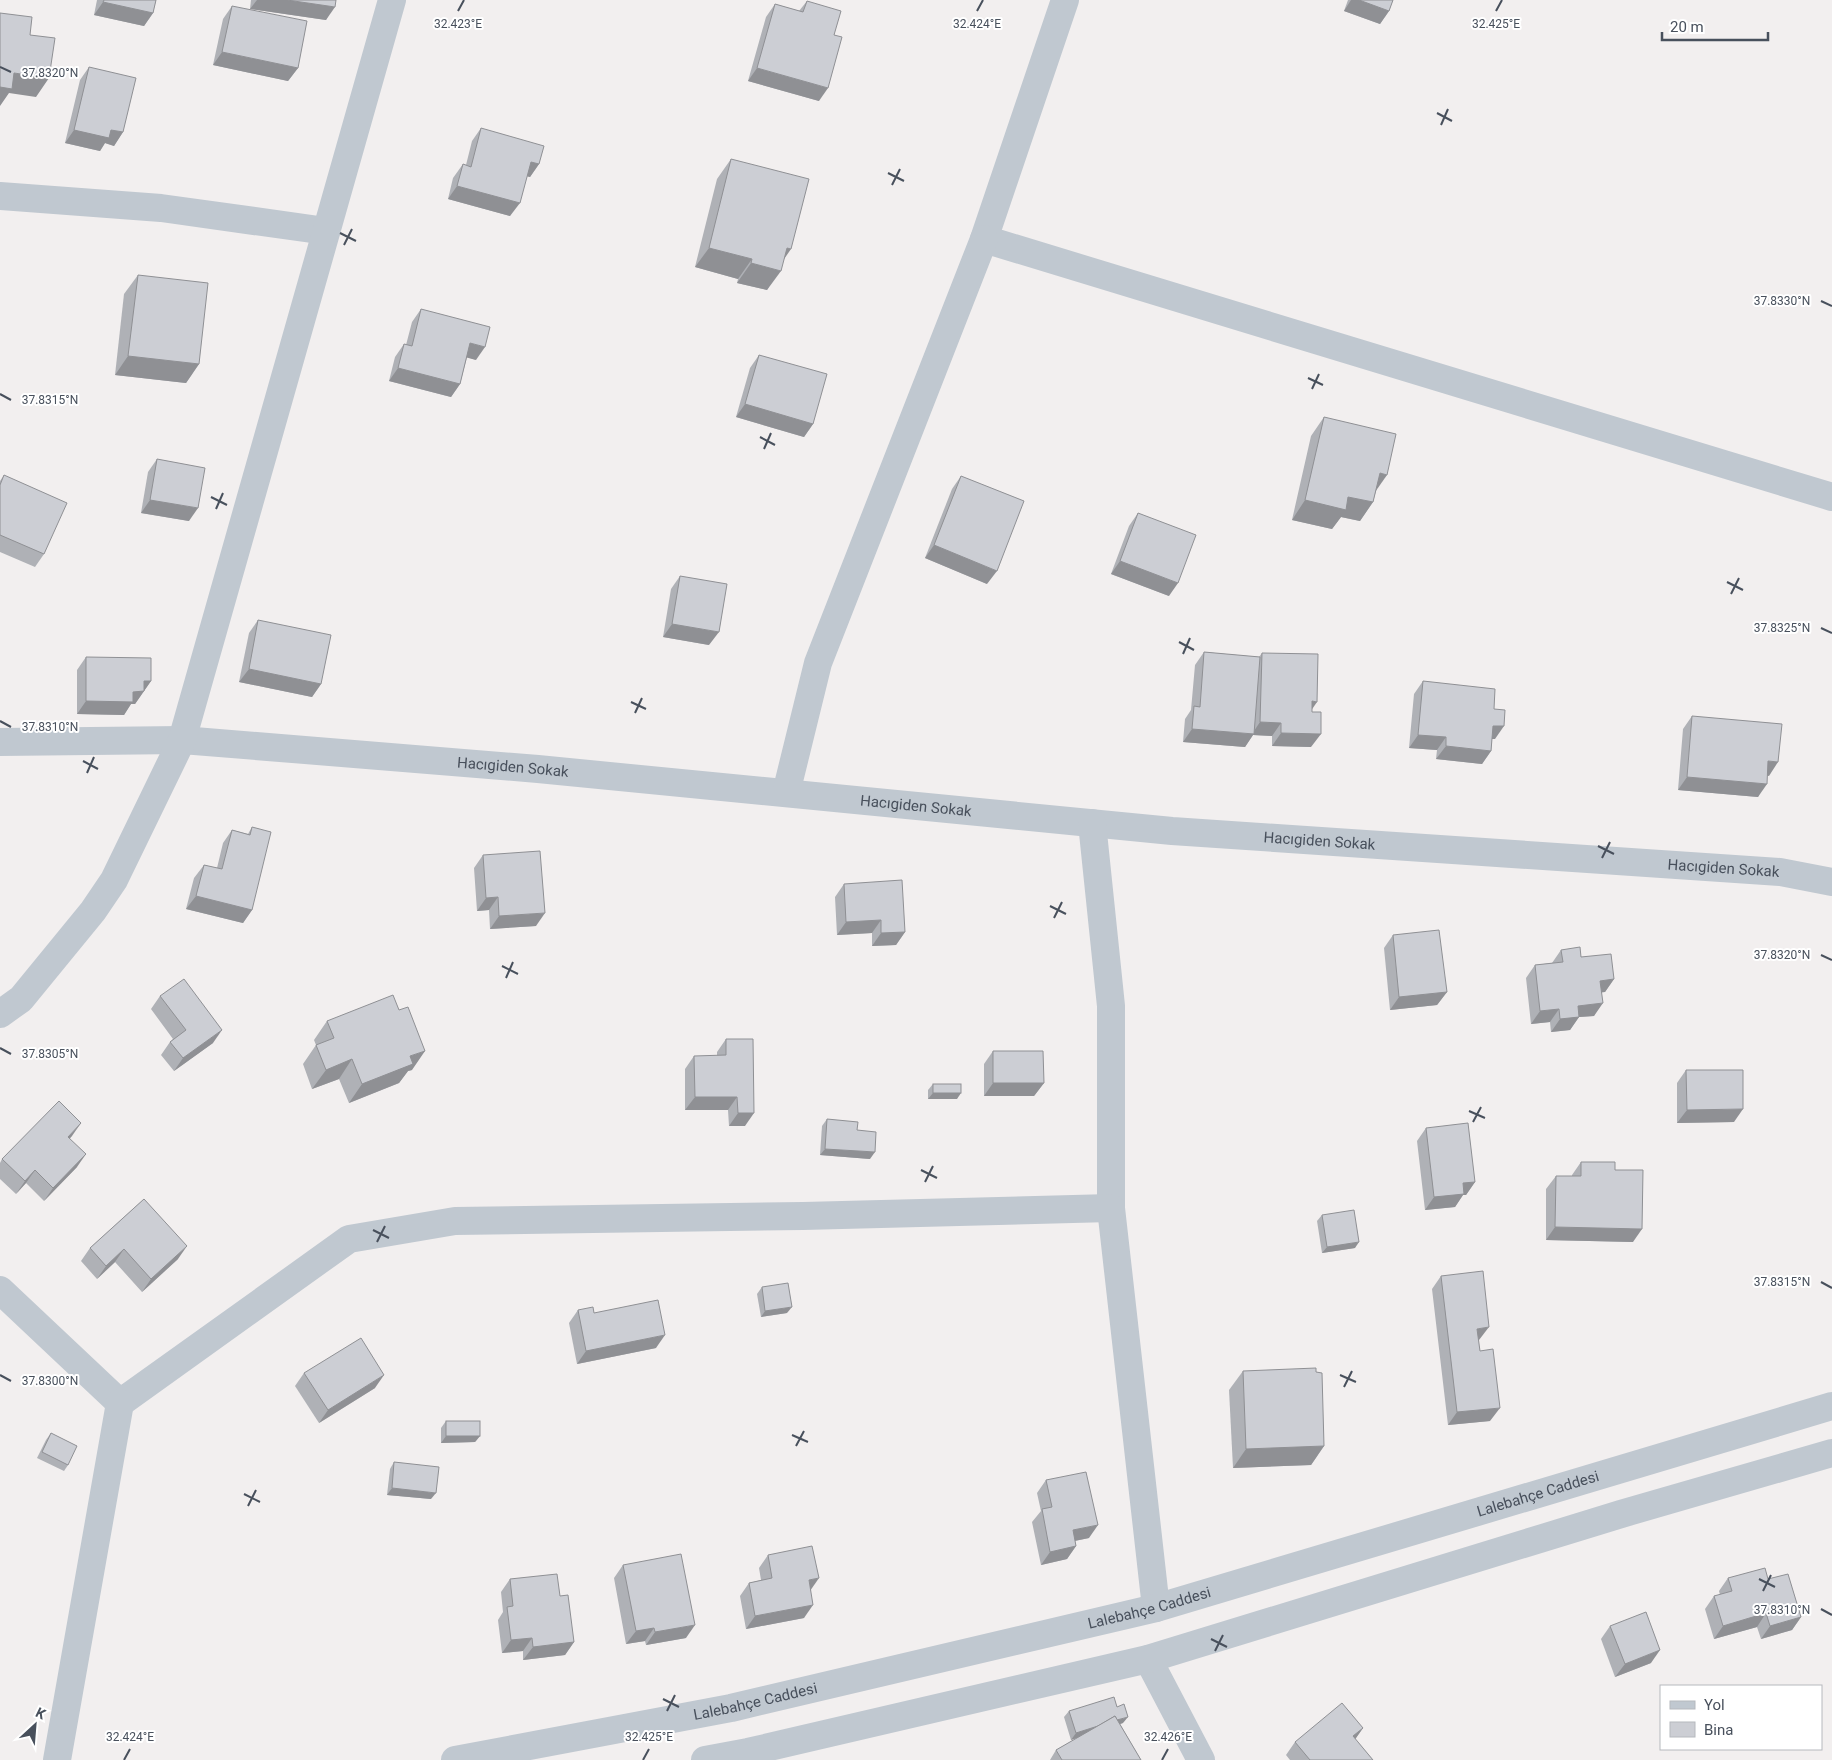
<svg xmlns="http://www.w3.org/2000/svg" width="1832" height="1760" font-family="Roboto,sans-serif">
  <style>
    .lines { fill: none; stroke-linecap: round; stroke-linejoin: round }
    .minor { stroke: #c0c8d0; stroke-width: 28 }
    .tertiary { stroke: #c0c8d0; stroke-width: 28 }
    .wall { fill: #afb1b6 }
    .shaded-wall { fill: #8f9094 }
    .building { fill: #ccced4; stroke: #8f9094 }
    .ticks { fill: none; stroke: #48505c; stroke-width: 2 }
    .labels { text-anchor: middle; stroke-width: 4; stroke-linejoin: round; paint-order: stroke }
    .street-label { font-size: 15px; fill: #48505c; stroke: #fff }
    .ticks-label { font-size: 12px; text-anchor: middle; fill: #48505c; stroke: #fff; stroke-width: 4; stroke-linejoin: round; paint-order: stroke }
  </style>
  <rect width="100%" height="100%" fill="#f2efef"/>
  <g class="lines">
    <g class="minor">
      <polyline points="1065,0 984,239 1832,497"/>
      <polyline points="0,196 161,208 326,231"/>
      <path id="s1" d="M0 742 182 740 538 769 1172 831 1780 872 1832 882"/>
      <polyline points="786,793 818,663 984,239"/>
      <polyline points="1092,823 1111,1006 1111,1208 1156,1608"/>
      <polyline points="0,1014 21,999 93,911 114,880 182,740 392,0"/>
      <polyline points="0,1290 120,1403 349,1239 455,1221 803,1216 1111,1208"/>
      <polyline points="1148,1659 1201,1760"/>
      <polyline points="57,1760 120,1403"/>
    </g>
    <g class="tertiary">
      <path id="s2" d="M455 1760 731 1708 1156 1608 1832 1406"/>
      <polyline points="705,1760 748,1752 1148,1659 1621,1514 1832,1453"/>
    </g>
  </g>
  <g class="wall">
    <polygon points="97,0 156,0 153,13 144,26 94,15"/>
    <polygon points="251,0 336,0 326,20 250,9"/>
    <polygon points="1348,0 1393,0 1389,11 1380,24 1344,11"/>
    <polygon points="807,1 819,101 748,81 766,17 775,4 799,11"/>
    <polygon points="232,6 298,68 288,81 213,65 223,19"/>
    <polygon points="89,67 123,132 114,146 105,143 100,151 65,143 80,80"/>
    <polygon points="481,128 539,164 530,177 527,176 510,216 448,199 453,178 463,164 466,165 472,141"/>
    <polygon points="731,159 784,259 767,290 737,283 738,279 695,267 717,179"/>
    <polygon points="138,275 199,364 186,383 115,375 124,294"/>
    <polygon points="421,309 476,360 467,357 460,384 451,397 389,381 395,357 404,344 406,345 412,322"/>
    <polygon points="759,355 813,424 804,437 736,417 750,368"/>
    <polygon points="1324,417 1376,491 1373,502 1360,521 1341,517 1332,529 1292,520 1311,436"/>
    <polygon points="157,459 189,521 141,513 148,472"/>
    <polygon points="4,475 44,554 35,567 0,552 0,481"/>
    <polygon points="961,476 987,584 925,558 952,489"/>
    <polygon points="1138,513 1169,596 1111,574 1129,526"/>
    <polygon points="680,576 709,645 663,637 671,589"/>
    <polygon points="258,620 321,684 312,697 239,682 249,633"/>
    <polygon points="1204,652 1259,657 1262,653 1312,708 1311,747 1272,746 1272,736 1253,735 1245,747 1183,742 1185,719 1191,710 1195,665"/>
    <polygon points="86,657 151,681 135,704 131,704 124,715 77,714 77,670"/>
    <polygon points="1423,681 1494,709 1495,739 1492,739 1491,751 1482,764 1436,759 1437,750 1409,748 1414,694"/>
    <polygon points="1692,716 1769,776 1767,775 1758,797 1678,790 1683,729"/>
    <polygon points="252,827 252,910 243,923 186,909 194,878 204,865 217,868 223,843 232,830 248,834"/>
    <polygon points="483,855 536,926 490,929 489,910 477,911 474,868"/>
    <polygon points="844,884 905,932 896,945 872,946 872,933 837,935 835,897"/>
    <polygon points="1393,935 1447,992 1437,1005 1390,1010 1384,948"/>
    <polygon points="1561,950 1581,957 1614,979 1605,992 1602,992 1594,1016 1579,1017 1570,1030 1551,1032 1550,1022 1531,1024 1526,978 1535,965 1552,963"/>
    <polygon points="160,996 213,1043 174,1071 161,1055 170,1042 173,1039 151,1009"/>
    <polygon points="327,1021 412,1070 408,1071 399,1083 349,1103 339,1079 312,1089 303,1064 316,1045 314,1040"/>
    <polygon points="726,1039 745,1126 729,1126 728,1110 685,1110 685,1069 694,1056 717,1056 717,1052"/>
    <polygon points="993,1051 1044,1083 1034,1096 984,1096 984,1064"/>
    <polygon points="1686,1070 1734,1122 1677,1123 1677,1083"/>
    <polygon points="933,1084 957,1099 928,1099 928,1090"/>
    <polygon points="827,1119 857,1130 870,1159 820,1155 822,1126"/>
    <polygon points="1426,1128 1475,1182 1466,1195 1463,1195 1455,1207 1425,1210 1417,1141"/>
    <polygon points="72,1136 70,1138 77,1167 44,1201 26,1183 16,1194 0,1179 0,1163 2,1159"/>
    <polygon points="1581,1162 1615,1170 1633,1242 1546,1240 1546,1189 1556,1176 1572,1176 1572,1175"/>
    <polygon points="144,1199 178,1259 142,1292 115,1262 97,1279 81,1261 90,1248"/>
    <polygon points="1322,1215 1355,1248 1322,1253 1317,1221"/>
    <polygon points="1441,1276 1479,1340 1478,1340 1480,1351 1490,1421 1448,1425 1432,1289"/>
    <polygon points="762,1287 787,1313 761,1317 757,1294"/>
    <polygon points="578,1310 594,1313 656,1348 577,1364 569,1323"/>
    <polygon points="1243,1371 1324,1446 1311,1465 1233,1468 1229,1390"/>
    <polygon points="304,1373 375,1388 319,1423 295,1386"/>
    <polygon points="446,1421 480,1436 475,1442 441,1443 441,1428"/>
    <polygon points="51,1433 68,1465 64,1471 37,1458 46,1440"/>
    <polygon points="394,1462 431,1499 387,1495 390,1469"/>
    <polygon points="1046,1480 1089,1538 1075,1541 1076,1546 1067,1559 1041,1565 1032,1522 1041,1511 1037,1493"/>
    <polygon points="768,1555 811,1590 804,1618 746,1629 740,1596 749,1583 761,1580 759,1568"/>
    <polygon points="623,1565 686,1638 646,1645 645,1641 626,1644 614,1578"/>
    <polygon points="1728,1578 1768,1579 1801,1617 1792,1630 1761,1639 1757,1627 1714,1639 1705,1609 1714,1596 1720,1595 1719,1591"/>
    <polygon points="510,1579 560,1596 574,1642 565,1655 523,1660 523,1651 502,1653 498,1620 503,1612 501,1592"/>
    <polygon points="1610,1626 1651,1663 1615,1677 1601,1639"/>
    <polygon points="1117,1707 1123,1723 1120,1724 1141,1760 1050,1760 1056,1750 1079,1737 1071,1740 1064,1717 1069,1711"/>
    <polygon points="1363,1728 1355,1739 1373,1760 1290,1760 1286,1755 1295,1742"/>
  </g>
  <g class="shaded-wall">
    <polygon points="257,0 287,0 335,7 326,20 250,9"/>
    <polygon points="1351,0 1359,0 1389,11 1380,24 1344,11"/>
    <polygon points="103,2 153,13 144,26 94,15"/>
    <polygon points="222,52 298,68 288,81 213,65"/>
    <polygon points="757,68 828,88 819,101 748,81"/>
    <polygon points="14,73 49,78 36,97 9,93 0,106 0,87"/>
    <polygon points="74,130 111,130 123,132 114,146 105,143 100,151 65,143"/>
    <polygon points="531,162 539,164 530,177 522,175"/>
    <polygon points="457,186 520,203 510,216 448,199"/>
    <polygon points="709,248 752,259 738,279 695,267"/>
    <polygon points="787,248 791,249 778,268"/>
    <polygon points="751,263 781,271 767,290 737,283"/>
    <polygon points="470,343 485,347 476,360 461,356"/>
    <polygon points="128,356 199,364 186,383 115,375"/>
    <polygon points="398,368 460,384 451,397 389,381"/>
    <polygon points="745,404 813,424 804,437 736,417"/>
    <polygon points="1380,473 1387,475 1373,495"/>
    <polygon points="1348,497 1373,502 1360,521 1341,517 1332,529 1292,520 1305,500"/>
    <polygon points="150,500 198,508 189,521 141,513"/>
    <polygon points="934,545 997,571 987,584 925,558"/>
    <polygon points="1120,561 1178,583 1169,596 1111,574"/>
    <polygon points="672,624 719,632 709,645 663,637"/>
    <polygon points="249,669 321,684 312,697 239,682"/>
    <polygon points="144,681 151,681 135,704 131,704 124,715 77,714 86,701 133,692"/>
    <polygon points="1312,701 1317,702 1308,715"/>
    <polygon points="1260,722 1281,723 1272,736 1253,735 1245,747 1183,742 1192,729 1252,734"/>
    <polygon points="1493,726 1504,726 1495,739 1484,739"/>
    <polygon points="1281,733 1321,734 1311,747 1272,746"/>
    <polygon points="1418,735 1446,737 1437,750 1409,748"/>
    <polygon points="1446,746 1491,751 1482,764 1436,759"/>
    <polygon points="1768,761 1778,762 1769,776 1759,774"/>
    <polygon points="1687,777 1767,784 1758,797 1678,790"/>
    <polygon points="196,896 252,910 243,923 186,909"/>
    <polygon points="498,897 489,910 477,911 486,898"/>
    <polygon points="545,913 536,926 490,929 499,916"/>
    <polygon points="881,920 872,933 837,935 846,922"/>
    <polygon points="905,932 896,945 872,946 881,933"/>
    <polygon points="1614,979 1605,992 1591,994 1600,981"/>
    <polygon points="1447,992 1437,1005 1390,1010 1399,997"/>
    <polygon points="1603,1003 1594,1016 1579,1017 1570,1030 1551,1032 1560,1019 1578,1006"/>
    <polygon points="1559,1009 1550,1022 1531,1024 1540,1011"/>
    <polygon points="222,1030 213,1043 174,1071 183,1058"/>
    <polygon points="425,1051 412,1070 408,1071 399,1083 349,1103 362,1084 410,1056"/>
    <polygon points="352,1059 339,1079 312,1089 326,1070"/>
    <polygon points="993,1083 1044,1083 1034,1096 984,1096"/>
    <polygon points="933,1093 961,1093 957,1099 928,1099"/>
    <polygon points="695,1097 737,1097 728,1110 685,1110"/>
    <polygon points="1743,1109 1734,1122 1677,1123 1687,1110"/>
    <polygon points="738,1113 754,1113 745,1126 729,1126"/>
    <polygon points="81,1123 72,1136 59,1150 68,1137"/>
    <polygon points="825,1149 875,1152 870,1159 820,1155"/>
    <polygon points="86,1154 77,1167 44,1201 53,1188"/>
    <polygon points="35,1170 26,1183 16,1194 25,1181"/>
    <polygon points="1475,1182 1466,1195 1463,1195 1455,1207 1425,1210 1434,1197 1463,1183"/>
    <polygon points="1555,1227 1642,1229 1633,1242 1546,1240"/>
    <polygon points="1359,1242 1355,1248 1322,1253 1327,1247"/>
    <polygon points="187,1246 178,1259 142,1292 151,1279"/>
    <polygon points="124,1249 115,1262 97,1279 106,1266"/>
    <polygon points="792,1307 787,1313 761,1317 765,1311"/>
    <polygon points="1489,1327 1479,1340 1468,1342 1477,1329"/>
    <polygon points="665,1335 656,1348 577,1364 586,1351"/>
    <polygon points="384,1375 375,1388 319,1423 328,1410"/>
    <polygon points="1500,1408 1490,1421 1448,1425 1457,1412"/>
    <polygon points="446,1436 480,1436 475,1442 441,1443"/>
    <polygon points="1324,1446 1311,1465 1233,1468 1246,1449"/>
    <polygon points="392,1488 436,1493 431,1499 387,1495"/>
    <polygon points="1098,1525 1089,1538 1064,1543 1073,1530"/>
    <polygon points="1076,1546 1067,1559 1041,1565 1050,1552"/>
    <polygon points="819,1578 810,1591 809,1580"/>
    <polygon points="813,1605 804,1618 746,1629 755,1616"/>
    <polygon points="1766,1613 1757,1627 1714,1639 1723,1626"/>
    <polygon points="1801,1617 1792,1630 1761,1639 1770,1626"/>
    <polygon points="695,1625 686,1638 646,1645 655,1632"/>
    <polygon points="654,1628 645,1641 626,1644 636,1631"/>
    <polygon points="532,1638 523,1651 502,1653 511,1640"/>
    <polygon points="574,1642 565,1655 523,1660 533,1647"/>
    <polygon points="1660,1650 1651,1663 1615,1677 1625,1664"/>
    <polygon points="1128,1717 1123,1723 1071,1740 1076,1733"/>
    <polygon points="1363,1728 1354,1741 1353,1736"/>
  </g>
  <g class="building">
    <polygon points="104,0 156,0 153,13 103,2"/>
    <polygon points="287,0 336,0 335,7"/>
    <polygon points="1359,0 1393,0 1389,11"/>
    <polygon points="807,1 841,11 834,35 842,37 828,88 757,68 775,4 803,12"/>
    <polygon points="232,6 307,21 298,68 222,52"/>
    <polygon points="0,13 32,17 30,35 55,38 49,78 14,73 12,89 0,87"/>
    <polygon points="89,67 136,78 123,132 111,130 109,138 74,130"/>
    <polygon points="481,128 544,146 539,164 531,162 520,203 457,186 463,164 471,167"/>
    <polygon points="731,159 809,179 791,249 787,248 781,271 751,263 752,259 709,248"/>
    <polygon points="138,275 208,283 199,364 128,356"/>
    <polygon points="421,309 490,327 485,347 470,343 460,384 398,368 404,344 412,346"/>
    <polygon points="759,355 827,374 813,424 745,404"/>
    <polygon points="1324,417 1396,434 1387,475 1380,473 1373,502 1348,497 1346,510 1305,500"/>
    <polygon points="157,459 205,468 198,508 150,500"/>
    <polygon points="4,475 67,503 44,554 0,535 0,485"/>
    <polygon points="961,476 1024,501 997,571 934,545"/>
    <polygon points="1138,513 1196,535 1178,583 1120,561"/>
    <polygon points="680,576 727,584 719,632 672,624"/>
    <polygon points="258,620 331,635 321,684 249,669"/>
    <polygon points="1204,652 1260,657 1254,734 1192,729 1194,706 1200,707"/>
    <polygon points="1262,653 1318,654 1317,702 1312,701 1312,712 1321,712 1321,734 1281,733 1281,723 1260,722"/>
    <polygon points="86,657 151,658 151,681 144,681 144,691 133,692 133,702 86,701"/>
    <polygon points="1423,681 1495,689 1494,709 1505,710 1504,726 1493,726 1491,751 1446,746 1446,737 1418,735"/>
    <polygon points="1692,716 1782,724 1778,762 1768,761 1767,784 1687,777"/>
    <polygon points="252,827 271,832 252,910 196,896 204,865 222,869 232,830 250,835"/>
    <polygon points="540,851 545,913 499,916 498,897 486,898 483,855"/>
    <polygon points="902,880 905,932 881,933 881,920 846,922 844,884"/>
    <polygon points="1439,930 1447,992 1399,997 1393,935"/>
    <polygon points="1580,947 1581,957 1611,954 1614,979 1600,981 1603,1003 1578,1006 1579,1017 1560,1019 1559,1009 1540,1011 1535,965 1563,962 1561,950"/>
    <polygon points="184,979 222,1030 183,1058 170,1042 186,1030 160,996"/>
    <polygon points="393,995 399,1010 408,1007 425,1051 410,1056 413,1064 362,1084 352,1059 326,1070 316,1045 334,1038 327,1021"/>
    <polygon points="726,1039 753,1039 754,1113 738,1113 737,1097 695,1097 694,1056 726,1055"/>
    <polygon points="993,1051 1043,1051 1044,1083 993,1083"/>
    <polygon points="1686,1070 1743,1070 1743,1109 1687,1110"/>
    <rect x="933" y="1084" width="28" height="9"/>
    <polygon points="59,1101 81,1123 68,1137 86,1154 53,1188 35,1170 25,1181 2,1159"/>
    <polygon points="827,1119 858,1122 857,1130 876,1132 875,1152 825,1149"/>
    <polygon points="1468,1123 1475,1182 1463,1183 1464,1194 1434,1197 1426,1128"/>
    <polygon points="1581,1162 1615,1162 1615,1170 1643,1170 1642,1229 1555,1227 1556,1176 1581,1176"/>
    <polygon points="144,1199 187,1246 151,1279 124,1249 106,1266 90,1248"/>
    <polygon points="1354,1210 1359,1242 1327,1247 1322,1215"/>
    <polygon points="1483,1271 1489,1327 1477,1329 1480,1351 1493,1349 1500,1408 1457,1412 1441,1276"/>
    <polygon points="788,1283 792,1307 765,1311 762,1287"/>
    <polygon points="658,1300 665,1335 586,1351 578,1310 593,1307 594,1313"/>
    <polygon points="361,1338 384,1375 328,1410 304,1373"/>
    <polygon points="1316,1368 1316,1372 1322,1373 1324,1446 1246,1449 1243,1371"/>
    <rect x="446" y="1421" width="34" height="15"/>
    <polygon points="51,1433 77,1446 68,1465 42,1452"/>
    <polygon points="394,1462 439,1467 436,1493 392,1488"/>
    <polygon points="1086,1472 1098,1525 1073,1530 1076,1546 1050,1552 1042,1509 1052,1507 1046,1480"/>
    <polygon points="812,1546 819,1578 809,1580 813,1605 755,1616 749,1583 772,1578 768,1555"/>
    <polygon points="681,1554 695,1625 655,1632 654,1628 636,1631 623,1565"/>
    <polygon points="1765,1568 1768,1579 1788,1574 1801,1617 1770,1626 1766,1613 1723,1626 1714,1596 1732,1591 1728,1578"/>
    <polygon points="557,1574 560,1596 568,1595 574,1642 533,1647 532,1638 511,1640 507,1607 513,1606 510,1579"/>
    <polygon points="1646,1612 1660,1650 1625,1664 1610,1626"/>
    <polygon points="1114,1697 1117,1707 1124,1704 1128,1717 1117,1720 1115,1716 1098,1726 1076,1733 1069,1711"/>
    <polygon points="1342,1703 1363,1728 1353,1736 1373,1760 1310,1760 1295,1742"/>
    <polygon points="1115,1716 1141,1760 1062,1760 1056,1750"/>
  </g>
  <path class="ticks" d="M458 11 464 0M977 11 983 0M1496 11 1502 0M0 67 11 72M1437 113 1452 121M1441 125 1448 109M888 173 904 181M892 185 900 169M340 233 356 241M344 245 352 229M1821 301 1832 306M1308 378 1323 385M1312 389 1319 374M0 394 11 400M760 437 775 445M764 449 771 433M211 497 227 505M216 509 223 493M1727 582 1743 590M1731 594 1739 578M1821 628 1832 633M1179 642 1194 650M1183 654 1190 638M631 702 646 709M635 713 642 698M0 721 11 727M83 761 98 769M87 773 94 757M1598 846 1614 854M1602 858 1610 842M1050 906 1066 914M1054 918 1062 902M1821 955 1832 960M502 966 518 974M506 978 513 962M0 1048 11 1054M1469 1111 1485 1118M1473 1122 1481 1107M921 1170 937 1178M925 1182 933 1166M373 1230 389 1238M377 1242 385 1226M1821 1282 1832 1288M0 1375 11 1381M1340 1375 1356 1382M1344 1387 1352 1371M792 1435 808 1442M796 1446 804 1431M244 1494 260 1502M248 1506 256 1490M1759 1579 1775 1587M1763 1591 1771 1575M1821 1609 1832 1615M1211 1639 1227 1647M1215 1651 1223 1635M663 1699 679 1707M667 1711 675 1695M124 1760 130 1749M643 1760 649 1749M1162 1760 1168 1749"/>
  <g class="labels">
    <g class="street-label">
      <text dy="5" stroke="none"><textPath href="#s1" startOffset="514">Hacıgiden Sokak</textPath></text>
      <text dy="5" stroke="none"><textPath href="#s1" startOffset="919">Hacıgiden Sokak</textPath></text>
      <text dy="5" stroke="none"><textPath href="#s1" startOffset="1324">Hacıgiden Sokak</textPath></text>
      <text dy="5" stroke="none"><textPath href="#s1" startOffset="1729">Hacıgiden Sokak</textPath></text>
      <text dy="5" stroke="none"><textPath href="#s2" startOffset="1116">Lalebahçe Caddesi</textPath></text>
      <text dy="5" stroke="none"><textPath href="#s2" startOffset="711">Lalebahçe Caddesi</textPath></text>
      <text dy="5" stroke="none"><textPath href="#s2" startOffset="306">Lalebahçe Caddesi</textPath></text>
    </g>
  </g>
  <g class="ticks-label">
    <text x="458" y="28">32.423°E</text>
    <text x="977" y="28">32.424°E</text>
    <text x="1496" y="28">32.425°E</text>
    <text x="50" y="77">37.8320°N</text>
    <text x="1782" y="305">37.8330°N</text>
    <text x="50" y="404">37.8315°N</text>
    <text x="1782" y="632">37.8325°N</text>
    <text x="50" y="731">37.8310°N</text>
    <text x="1782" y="959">37.8320°N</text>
    <text x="50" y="1058">37.8305°N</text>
    <text x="1782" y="1286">37.8315°N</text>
    <text x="50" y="1385">37.8300°N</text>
    <text x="1782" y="1614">37.8310°N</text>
    <text x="130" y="1741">32.424°E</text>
    <text x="649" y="1741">32.425°E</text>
    <text x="1168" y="1741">32.426°E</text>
  </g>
  <rect x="1660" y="1685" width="162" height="65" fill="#ffffff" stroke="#b6b9be"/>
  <rect x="1670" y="1701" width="25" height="8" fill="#c0c8d0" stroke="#b6b9be"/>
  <text x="1704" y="1710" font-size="15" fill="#48505c">Yol</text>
  <rect x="1670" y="1722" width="25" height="15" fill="#ccced4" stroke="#b6b9be"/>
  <text x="1704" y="1735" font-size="15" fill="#48505c">Bina</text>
  <g transform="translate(35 1725) rotate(26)" stroke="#ffffff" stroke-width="4" paint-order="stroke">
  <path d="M0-4L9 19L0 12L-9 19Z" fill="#48505c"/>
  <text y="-8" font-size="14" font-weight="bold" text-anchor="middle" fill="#48505c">K</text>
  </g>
  <path d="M1662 32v8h106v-8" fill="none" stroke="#48505c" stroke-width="2.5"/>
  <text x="1670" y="32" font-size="15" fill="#48505c" stroke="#ffffff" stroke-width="4" paint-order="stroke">20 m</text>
</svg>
